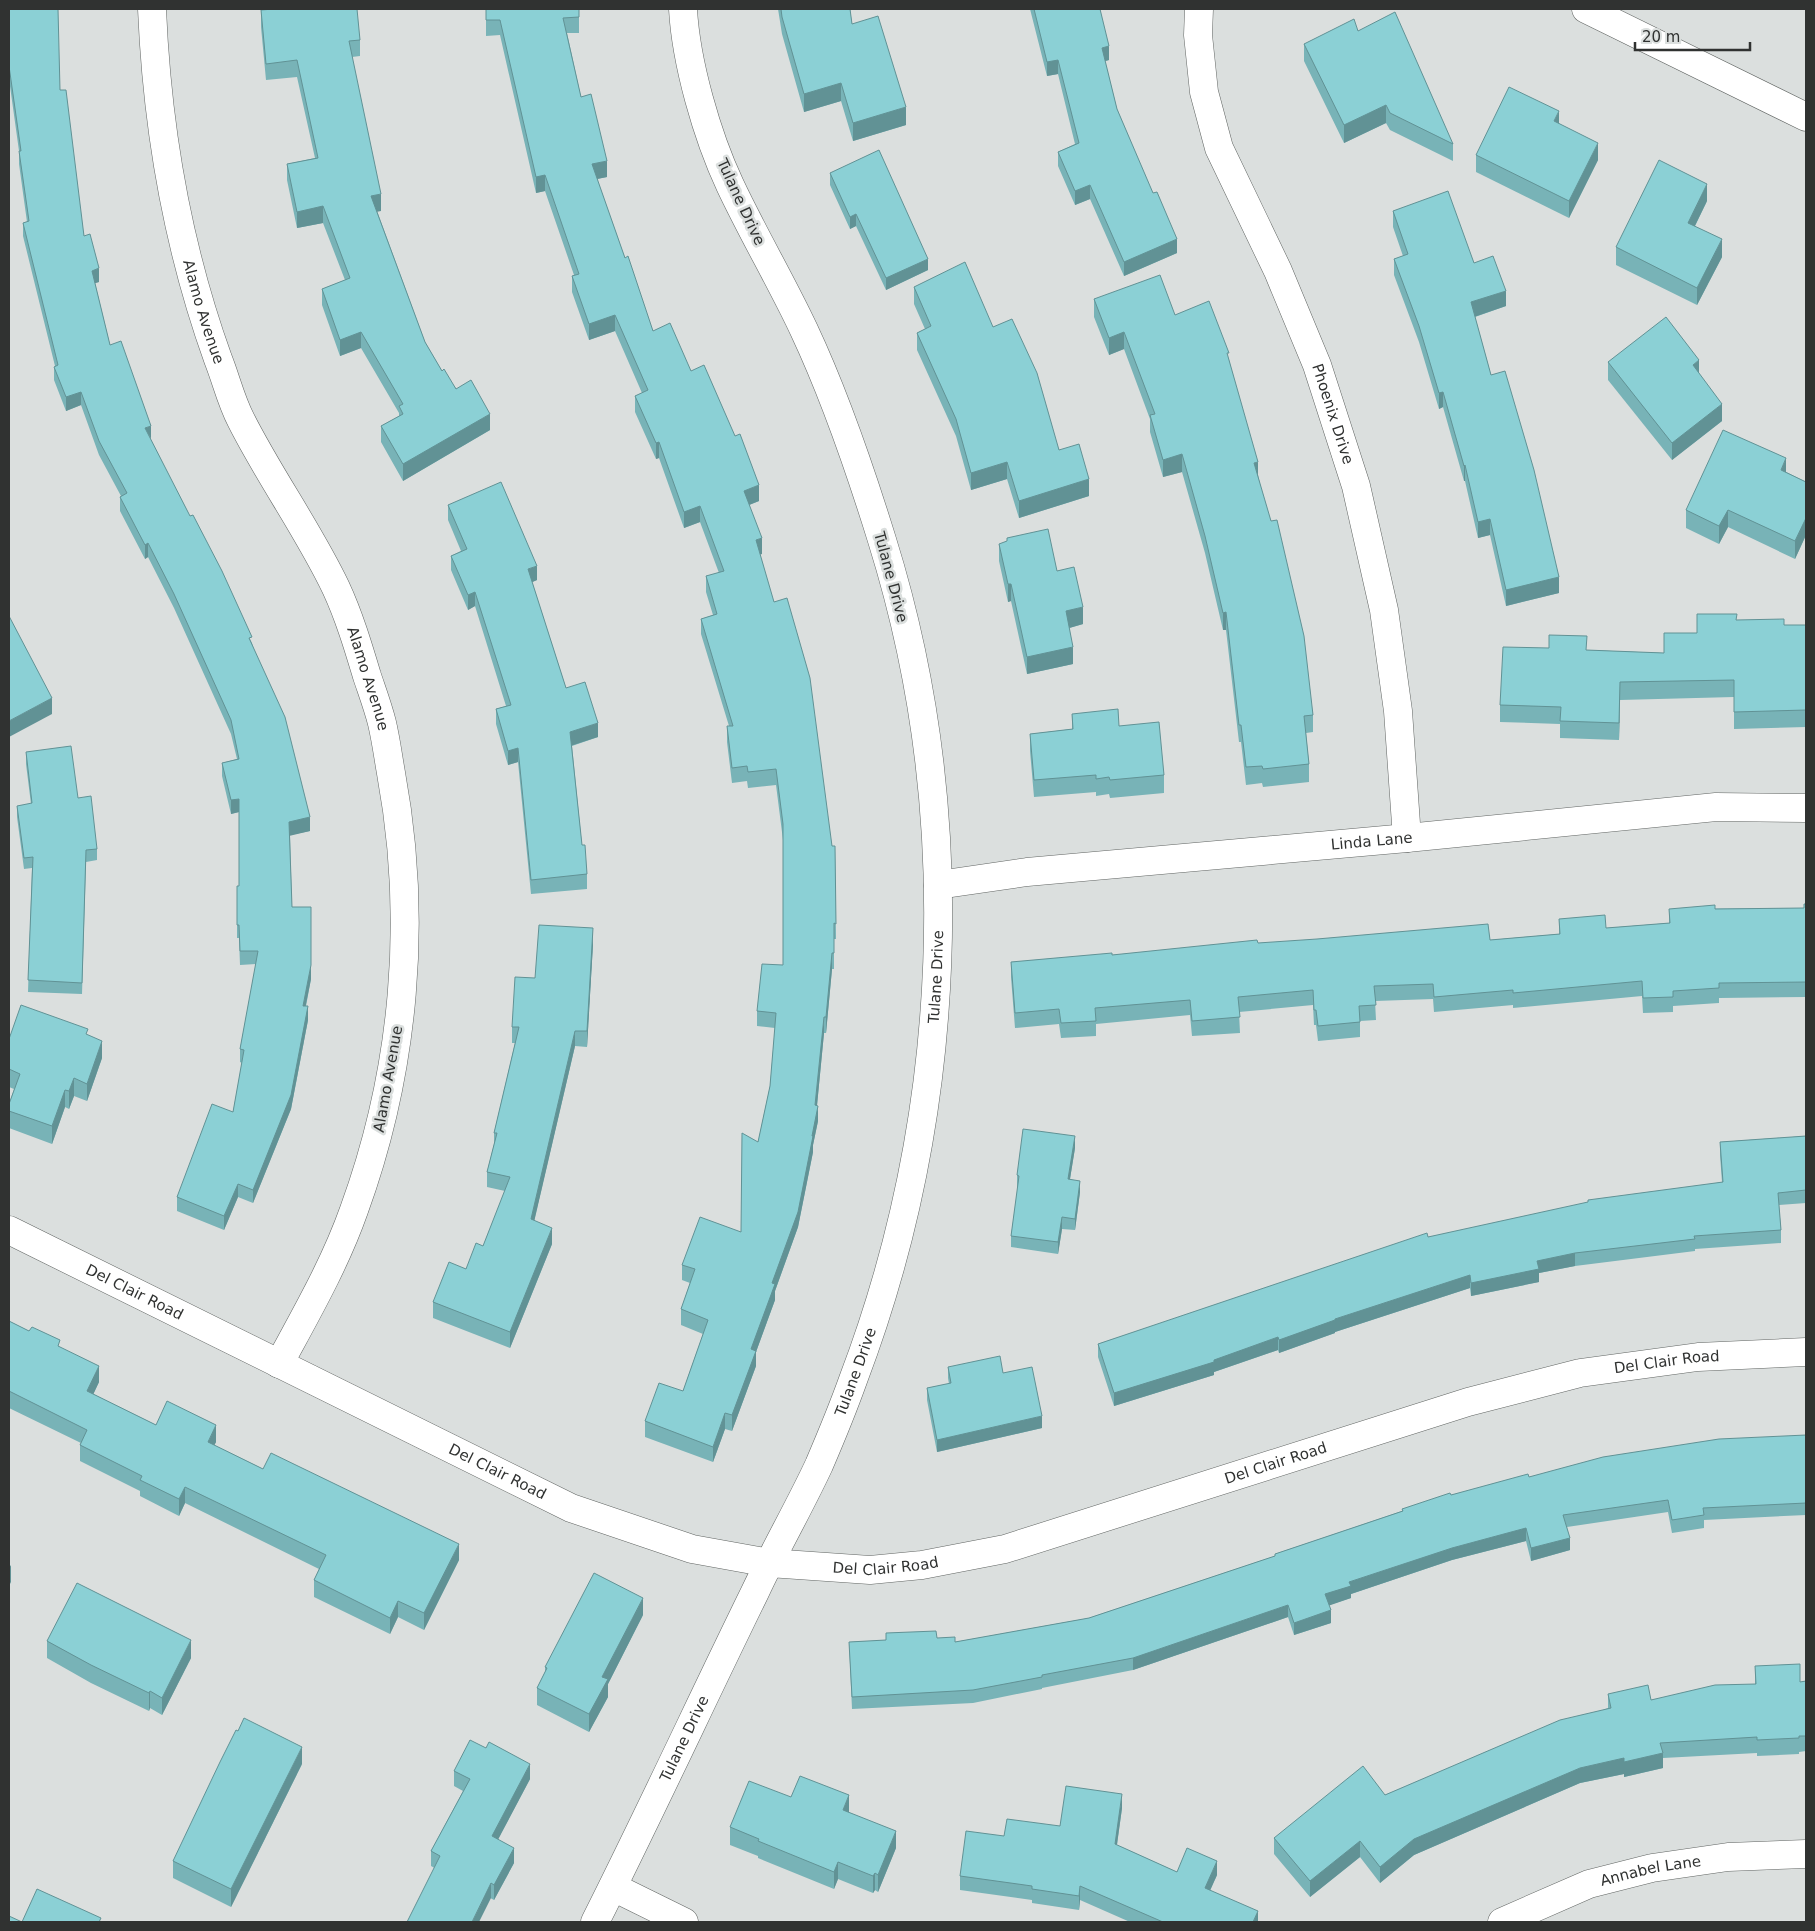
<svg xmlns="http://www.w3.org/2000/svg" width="1815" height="1931" font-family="'DejaVu Sans',sans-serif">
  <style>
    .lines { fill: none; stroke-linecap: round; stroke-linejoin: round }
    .minor-casing { stroke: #616563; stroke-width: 29 }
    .minor { stroke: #fff; stroke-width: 28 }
    .wall { fill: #78b3b7 }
    .shaded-wall { fill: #619295 }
    .building { fill: #8bd0d5; stroke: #619295 }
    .labels { text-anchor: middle; stroke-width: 5; stroke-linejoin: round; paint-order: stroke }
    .street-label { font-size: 15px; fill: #303231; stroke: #dbdfde }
  </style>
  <rect width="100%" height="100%" fill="#dbdfde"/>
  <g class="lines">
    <defs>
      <g id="minor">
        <path id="s1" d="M152 9C157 127 178 248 218 359 226 379 231 401 241 420 269 476 309 531 336 588 349 616 358 646 367 676 372 691 378 707 382 723 386 740 388 756 391 773 418 919 405 1070 354 1210 335 1264 306 1314 279 1364"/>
        <path id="s2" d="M1199 9 1198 35 1204 92 1219 148 1278 271 1317 365 1356 486 1384 610 1398 711 1407 838"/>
        <polyline points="1586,9 1806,117"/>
        <path id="s3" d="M938 885 1027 872 1407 838 1716 807 1806 808"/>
        <path id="s4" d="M9 1230 571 1508 692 1549 769 1563 870 1570 922 1565 1005 1549 1468 1402 1580 1373 1698 1357 1806 1352"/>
        <polyline points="613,1887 684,1922"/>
        <path id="s5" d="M595 1922C650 1813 701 1702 755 1592 775 1549 799 1508 819 1465 831 1437 843 1408 853 1380 954 1114 967 812 882 540 860 469 836 398 804 330 781 281 753 234 730 185 707 136 686 63 683 9"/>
        <path id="s6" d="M1502 1922 1589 1884 1652 1868 1728 1857 1806 1854"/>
      </g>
    </defs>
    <use href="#minor" class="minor-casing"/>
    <use href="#minor" class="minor"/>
  </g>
  <g class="wall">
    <polygon points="9,9 60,90 84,236 99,282 95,283 110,345 151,440 252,643 310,831 290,835 292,907 311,979 306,1006 308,1020 291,1109 253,1203 238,1197 224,1230 177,1211 177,1197 233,1112 242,1063 240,1062 240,1049 256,964 240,965 239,938 237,938 237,886 239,886 239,812 231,814 222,776 222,763 237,759 231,734 174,608 148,557 145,559 120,511 120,497 121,496 99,455 81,405 66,411 54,380 54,367 55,366 23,236 23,223 27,222 19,164 19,151 9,79"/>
    <polygon points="486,9 579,9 579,33 567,33 581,97 607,177 597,179 625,258 653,331 691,371 759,501 749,505 762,554 760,554 832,846 835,846 836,939 834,939 834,969 832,969 826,1033 824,1033 817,1105 818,1121 813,1145 813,1152 798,1227 775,1291 775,1300 756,1352 756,1366 732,1431 725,1429 713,1462 645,1437 645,1421 683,1391 703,1334 681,1325 681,1309 690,1283 682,1280 682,1265 741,1232 758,1142 770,1086 775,1028 757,1026 757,1011 783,965 783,840 776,785 748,788 747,781 732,783 727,742 727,726 729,726 701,634 701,619 713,615 706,592 706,576 719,573 700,522 684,528 659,458 656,459 635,412 635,396 642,393 615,331 589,340 572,292 572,276 574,275 545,191 536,193 500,35 486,36"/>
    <polygon points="778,9 850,9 852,24 906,125 853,141 841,101 804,112 782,34"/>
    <polygon points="1030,9 1100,9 1109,60 1105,61 1117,109 1177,253 1124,276 1090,199 1075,205 1058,166 1058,152 1075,144 1058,74 1047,76"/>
    <polygon points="261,10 360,40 360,56 352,57 381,211 377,211 425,342 442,371 490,430 403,481 381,442 381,426 399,416 399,413 361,348 340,356 322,305 322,289 345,280 323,223 297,228 287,180 287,164 315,158 297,77 266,80 261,27"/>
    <polygon points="1358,31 1453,144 1453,161 1390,130 1386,123 1344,143 1304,61 1304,44"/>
    <polygon points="1559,123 1598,160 1569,218 1476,172 1476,155"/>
    <polygon points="830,173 928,270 886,290 856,226 850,229 830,185"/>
    <polygon points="1707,201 1695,226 1722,257 1697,305 1616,265 1616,247"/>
    <polygon points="1393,211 1474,263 1506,306 1475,317 1491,375 1559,593 1506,606 1490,535 1478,538 1465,481 1464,481 1443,407 1439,409 1419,342 1394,275 1394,259 1403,256 1393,227"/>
    <polygon points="914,287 993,327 1059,450 1089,496 1019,518 1007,479 971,490 956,436 917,350 917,333 925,329 914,304"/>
    <polygon points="1094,299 1175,315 1229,360 1258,475 1313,715 1313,732 1306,733 1309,764 1309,782 1263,787 1262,783 1246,785 1241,742 1239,742 1226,630 1223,630 1205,553 1182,472 1163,477 1150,432 1150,419 1124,349 1109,355 1094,317"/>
    <polygon points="1608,362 1699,373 1722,421 1672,460 1608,380"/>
    <polygon points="1786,472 1806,482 1806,535 1795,559 1728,527 1719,544 1686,528 1686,510"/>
    <polygon points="448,505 537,580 532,582 566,688 598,737 572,746 582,845 587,874 587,889 531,894 518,762 508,765 496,724 496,709 506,706 475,606 468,610 451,570 451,556 461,551 448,520"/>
    <polygon points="999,544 1057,571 1083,624 1069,628 1073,664 1027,674 1011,601 1008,602 999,561"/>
    <polygon points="1736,620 1784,625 1806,625 1806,727 1734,729 1734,697 1620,700 1619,740 1560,738 1560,724 1500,722 1500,705 1587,650 1664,653 1697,633"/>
    <polygon points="1072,714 1119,726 1164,775 1164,793 1110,798 1109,794 1096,796 1096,792 1034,797 1030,751 1030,734 1072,729"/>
    <polygon points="26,752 78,798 97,849 97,860 86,862 82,994 28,992 32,868 24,869 17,817 17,806 31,804 26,764"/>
    <polygon points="1806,904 1806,997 1719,998 1719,1003 1673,1006 1673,1012 1643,1013 1642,996 1513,1008 1513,1005 1434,1012 1433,999 1375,1001 1376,1020 1360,1021 1360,1037 1318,1041 1316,1025 1314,1025 1313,1005 1239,1012 1240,1033 1192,1036 1190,1015 1096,1024 1096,1036 1061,1038 1059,1024 1015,1028 1011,977 1011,962 1112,955 1258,943 1490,940 1559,934 1559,919 1606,928 1669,923 1669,909 1804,908"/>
    <polygon points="593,944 587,1047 575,1046 534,1221 552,1244 510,1348 433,1318 433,1302 466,1269 483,1246 505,1191 487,1187 487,1172 494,1144 494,1133 515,1043 512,1043 512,1027 535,978"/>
    <polygon points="88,1035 102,1058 87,1101 74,1096 69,1109 65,1107 52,1144 9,1128 9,1104 14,1089 9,1087 9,1039"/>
    <polygon points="1806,1136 1806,1203 1779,1205 1781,1230 1781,1243 1695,1249 1695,1251 1575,1266 1539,1273 1539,1282 1471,1296 1470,1288 1335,1332 1335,1333 1279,1353 1278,1350 1214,1372 1214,1375 1114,1406 1098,1357 1098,1344 1428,1237 1722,1182 1720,1155 1720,1142"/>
    <polygon points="1075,1148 1070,1179 1080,1192 1075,1230 1062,1229 1058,1254 1011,1247 1011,1236 1018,1187 1017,1187 1017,1175"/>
    <polygon points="9,1321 60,1347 99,1382 93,1394 156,1425 216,1442 214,1445 263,1469 459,1560 424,1630 398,1617 390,1634 314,1597 314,1580 319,1569 185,1503 179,1516 140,1496 140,1491 80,1461 80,1445 81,1443 9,1408"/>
    <polygon points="948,1367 1003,1373 1042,1428 937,1452 927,1400 927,1388 949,1384 948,1378"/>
    <polygon points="1806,1435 1806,1515 1704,1520 1704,1528 1672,1533 1668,1512 1567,1527 1570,1550 1531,1561 1526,1541 1452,1560 1351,1594 1351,1598 1329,1605 1331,1623 1294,1635 1288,1617 1133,1670 1042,1688 1042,1689 973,1703 852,1709 849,1642 937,1638 955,1642 1089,1618 1275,1556 1275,1554 1402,1511 1402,1509 1451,1495 1529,1477"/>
    <polygon points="643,1615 608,1684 608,1697 589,1732 537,1705 537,1688 545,1672 545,1667"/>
    <polygon points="47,1641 191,1658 162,1715 150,1708 149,1711 91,1683 47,1658"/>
    <polygon points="1755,1666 1800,1682 1806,1681 1806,1751 1799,1752 1799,1754 1757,1756 1757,1753 1663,1758 1663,1768 1624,1777 1624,1774 1580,1783 1414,1855 1380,1883 1360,1857 1310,1897 1274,1854 1274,1838 1608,1708 1608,1694 1651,1700 1755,1684"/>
    <polygon points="302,1764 231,1907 173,1878 173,1861"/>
    <polygon points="454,1771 530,1779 498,1839 514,1863 494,1900 431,1866 431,1851 463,1791 454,1786"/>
    <polygon points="791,1797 849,1812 896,1848 878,1892 875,1890 873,1893 838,1879 834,1889 758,1858 758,1856 730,1845 730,1827"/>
    <polygon points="1122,1808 1117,1845 1177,1872 1217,1875 1210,1890 1258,1922 1130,1922 1080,1900 1079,1910 1032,1903 1032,1900 960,1890 960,1876 1004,1836 1060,1826"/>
  </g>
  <g class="shaded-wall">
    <polygon points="1109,46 1109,60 1102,62 1102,48"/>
    <polygon points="1058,60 1058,74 1047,76 1047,62"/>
    <polygon points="841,83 841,101 804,112 804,94"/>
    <polygon points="1386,105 1386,123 1344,143 1344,125"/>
    <polygon points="906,107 906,125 853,141 853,123"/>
    <polygon points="1559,111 1559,129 1554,121"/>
    <polygon points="1598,143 1598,160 1569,218 1569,201"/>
    <polygon points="607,161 607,177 592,180 592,164"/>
    <polygon points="545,175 545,191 536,193 536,177"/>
    <polygon points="1707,184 1707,201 1688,240 1688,223"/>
    <polygon points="1090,185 1090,199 1075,205 1075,191"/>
    <polygon points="381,194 381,211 371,213 371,196"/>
    <polygon points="323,206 323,223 297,228 297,212"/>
    <polygon points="856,214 856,226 850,229 850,217"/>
    <polygon points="1177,239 1177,253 1124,276 1124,262"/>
    <polygon points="1722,239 1722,257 1697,305 1697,288"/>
    <polygon points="928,259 928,270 886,290 886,278"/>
    <polygon points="99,268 99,282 92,284 92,271"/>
    <polygon points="1506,291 1506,306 1471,318 1471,302"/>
    <polygon points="615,315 615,331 589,340 589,324"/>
    <polygon points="361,332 361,348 340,356 340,340"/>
    <polygon points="1124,332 1124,349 1109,355 1109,338"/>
    <polygon points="1699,360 1699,377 1693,365"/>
    <polygon points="81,392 81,405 66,411 66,397"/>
    <polygon points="1443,392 1443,407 1439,409 1439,393"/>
    <polygon points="1722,404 1722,421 1672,460 1672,443"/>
    <polygon points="490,414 490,430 403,481 403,464"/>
    <polygon points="151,426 151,439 145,428"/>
    <polygon points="659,442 659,458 656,459 656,443"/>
    <polygon points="1182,454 1182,472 1163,477 1163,460"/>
    <polygon points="1786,458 1786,475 1781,470"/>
    <polygon points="1007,462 1007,479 971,490 971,473"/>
    <polygon points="1258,462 1258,479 1254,463"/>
    <polygon points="1465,465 1465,481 1464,481 1464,466"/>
    <polygon points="1089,479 1089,496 1019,518 1019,501"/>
    <polygon points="759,485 759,501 744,507 744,491"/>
    <polygon points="700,506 700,522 684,528 684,512"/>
    <polygon points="1728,510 1728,527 1719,544 1719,526"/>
    <polygon points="1806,518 1806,535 1795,559 1795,541"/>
    <polygon points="1490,519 1490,535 1478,538 1478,522"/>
    <polygon points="762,538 762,554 756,556 756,540"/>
    <polygon points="148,543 148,557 145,559 145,545"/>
    <polygon points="537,566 537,580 528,584 528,569"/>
    <polygon points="1559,577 1559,593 1506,606 1506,590"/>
    <polygon points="1008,584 1011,584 1011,601 1008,602"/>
    <polygon points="475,592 475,606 468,610 468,595"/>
    <polygon points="1083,607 1083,624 1066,629 1066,611"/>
    <polygon points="1226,612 1226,630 1223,630 1223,613"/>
    <polygon points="1073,647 1073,664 1027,674 1027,657"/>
    <polygon points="1620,682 1620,700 1619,740 1619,723"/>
    <polygon points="52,698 52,714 9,737 9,721"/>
    <polygon points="598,723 598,737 570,746 570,732"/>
    <polygon points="518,748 518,762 508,765 508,751"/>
    <polygon points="239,799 239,812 231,814 231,800"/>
    <polygon points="310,817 310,831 289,836 289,822"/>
    <polygon points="593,928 593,944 587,1047 587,1031"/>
    <polygon points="832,953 832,969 826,1033 826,1017"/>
    <polygon points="311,965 311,979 303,1019 303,1006"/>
    <polygon points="308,1006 308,1020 291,1109 253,1203 253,1190"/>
    <polygon points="824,1017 824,1033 816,1116 818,1106 818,1121 813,1145 813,1152 798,1227 775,1291 775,1300 756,1352 756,1366 732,1431 732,1415 751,1349 772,1283 812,1136"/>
    <polygon points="575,1031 575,1046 531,1235 531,1219"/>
    <polygon points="102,1041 102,1058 87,1101 87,1084"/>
    <polygon points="74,1078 74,1096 69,1109 69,1091"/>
    <polygon points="65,1090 65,1107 52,1144 52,1126"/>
    <polygon points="1075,1136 1075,1148 1068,1191 1068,1179"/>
    <polygon points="1080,1181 1080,1192 1075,1230 1075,1219"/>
    <polygon points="238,1184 238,1197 224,1230 224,1216"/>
    <polygon points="1062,1217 1062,1229 1058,1254 1058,1242"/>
    <polygon points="552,1228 552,1244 510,1348 510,1332"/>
    <polygon points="1575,1253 1575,1266 1539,1273 1539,1282 1471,1296 1471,1283 1537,1261"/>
    <polygon points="1470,1275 1470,1288 1335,1332 1335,1333 1279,1353 1279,1340 1335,1319"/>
    <polygon points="1278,1337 1278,1350 1214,1372 1214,1375 1114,1406 1114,1393"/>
    <polygon points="99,1366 99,1382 87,1408 87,1391"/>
    <polygon points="725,1413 725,1429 713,1462 713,1447"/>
    <polygon points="1042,1416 1042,1428 937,1452 937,1440"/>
    <polygon points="216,1425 216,1442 208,1458 208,1442"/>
    <polygon points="185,1487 185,1503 179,1516 179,1499"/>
    <polygon points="1526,1528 1526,1541 1452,1560 1351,1594 1351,1598 1325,1607 1325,1594 1349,1582 1452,1548"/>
    <polygon points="1570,1538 1570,1550 1531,1561 1531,1548"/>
    <polygon points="459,1544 459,1560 424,1630 424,1613"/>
    <polygon points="11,1565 11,1582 9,1586 9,1568"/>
    <polygon points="643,1598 643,1615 608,1684 608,1697 589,1732 589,1714 602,1677"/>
    <polygon points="398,1601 398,1617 390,1634 390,1618"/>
    <polygon points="1288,1605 1288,1617 1133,1670 1133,1658"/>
    <polygon points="1331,1610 1331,1623 1294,1635 1294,1623"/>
    <polygon points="191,1640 191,1658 162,1715 162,1698"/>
    <polygon points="150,1691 150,1708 149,1711 149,1693"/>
    <polygon points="302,1747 302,1764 231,1907 231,1889"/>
    <polygon points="1663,1753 1663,1768 1624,1777 1624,1762"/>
    <polygon points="1624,1758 1624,1774 1580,1783 1414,1855 1380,1883 1380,1867 1414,1839 1580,1768"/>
    <polygon points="530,1764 530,1779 492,1851 492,1836"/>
    <polygon points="1122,1794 1122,1808 1115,1858 1115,1844"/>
    <polygon points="849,1795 849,1813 843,1810"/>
    <polygon points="896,1831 896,1848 878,1892 878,1875"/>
    <polygon points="1360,1841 1360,1857 1310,1897 1310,1881"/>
    <polygon points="514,1848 514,1863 494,1900 494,1885"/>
    <polygon points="1217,1861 1217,1875 1205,1902 1205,1888"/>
    <polygon points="838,1862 838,1879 834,1889 834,1872"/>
    <polygon points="875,1873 875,1890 873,1893 873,1876"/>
    <polygon points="491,1883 491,1898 479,1922 472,1922"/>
    <polygon points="1080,1886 1080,1900 1079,1910 1079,1896"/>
    <polygon points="1258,1911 1258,1922 1253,1922"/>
  </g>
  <g class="building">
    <polygon points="9,9 58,9 60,90 66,90 84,236 90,234 99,268 92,271 110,345 121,341 151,426 145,428 190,516 193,515 222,571 252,637 249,638 285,717 310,817 289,822 292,907 311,907 311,965 303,1006 308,1006 291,1095 253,1190 238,1184 224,1216 177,1197 212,1104 233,1112 244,1050 240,1049 258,951 240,951 239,925 237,925 237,886 239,886 239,799 231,800 222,763 239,759 231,720 174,594 148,543 145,545 120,497 127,493 99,441 81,392 66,397 54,367 58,365 23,223 29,221 19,151 21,151 9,66"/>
    <polygon points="274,9 357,9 360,40 349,41 381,194 371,196 425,342 442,371 444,369 456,389 471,380 490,414 403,464 381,426 403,414 399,406 403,404 361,332 340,340 322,289 350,278 323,206 297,212 287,164 318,158 297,60 266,64 261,10"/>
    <polygon points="486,9 579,9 579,17 563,18 581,97 591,94 607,161 592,164 625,258 628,256 653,331 670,323 691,371 704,365 735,436 740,434 759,485 744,491 762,538 756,540 774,602 787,598 810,678 832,846 835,846 836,924 834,923 834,953 832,953 826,1017 824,1017 815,1105 818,1106 812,1136 813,1136 798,1212 772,1283 775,1284 751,1349 756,1351 732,1415 725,1413 713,1447 645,1421 659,1383 683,1391 708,1320 681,1309 695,1269 682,1265 700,1217 741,1232 742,1133 758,1142 770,1086 776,1013 757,1011 762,964 783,965 783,824 776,769 748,772 747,766 732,768 727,726 733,726 701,619 717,614 706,576 724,571 700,506 684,512 659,442 656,443 635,396 648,390 615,315 589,324 572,276 579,274 545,175 536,177 500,20 486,20"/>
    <polygon points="781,9 850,9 852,24 878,16 906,107 853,123 841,83 804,94 782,17"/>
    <polygon points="1034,9 1100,9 1109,46 1102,48 1117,109 1153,193 1157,192 1177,239 1124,262 1090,185 1075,191 1058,152 1079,143 1058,60 1047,62"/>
    <polygon points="1395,12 1453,144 1390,113 1386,105 1344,125 1304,44 1354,19 1358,31"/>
    <polygon points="1509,87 1559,111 1554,121 1598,143 1569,201 1476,155"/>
    <polygon points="879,150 928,259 886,278 856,214 850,217 830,173"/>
    <polygon points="1659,160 1707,184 1688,223 1722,239 1697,288 1616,247"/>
    <polygon points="1448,191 1474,263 1493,256 1506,291 1471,302 1491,375 1505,371 1534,470 1559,577 1506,590 1490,519 1478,522 1465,465 1464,466 1443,392 1439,393 1419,326 1394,259 1408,254 1393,211"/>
    <polygon points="965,262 993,327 1012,319 1037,373 1059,450 1079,444 1089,479 1019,501 1007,462 971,473 956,419 917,333 931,326 914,287"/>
    <polygon points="1160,275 1175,315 1209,301 1229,353 1227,353 1258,462 1254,463 1271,521 1277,520 1304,636 1313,715 1304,716 1309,764 1263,769 1262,766 1246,767 1241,725 1239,725 1226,612 1223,613 1205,536 1182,454 1163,460 1150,415 1155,414 1124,332 1109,338 1094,299"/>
    <polygon points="1666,317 1699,360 1693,365 1722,404 1672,443 1608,362"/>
    <polygon points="1723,430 1786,458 1781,470 1806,482 1806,518 1795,541 1728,510 1719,526 1686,510"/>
    <polygon points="501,482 537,566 528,569 566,688 585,682 598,723 570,732 582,845 585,845 587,874 531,880 518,748 508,751 496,709 511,705 475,592 468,595 451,556 467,549 448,505"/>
    <polygon points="1048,529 1057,571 1074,567 1083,607 1066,611 1073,647 1027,657 1011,584 1008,584 999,544 1007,541 1007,538"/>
    <polygon points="1697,614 1737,614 1736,620 1784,619 1784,625 1806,625 1806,710 1734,712 1734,680 1620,682 1619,723 1560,721 1561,707 1500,705 1503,647 1549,648 1549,635 1587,636 1586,650 1664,653 1664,633 1697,633"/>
    <polygon points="9,616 52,698 9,721"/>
    <polygon points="1118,709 1119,726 1159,722 1164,775 1110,780 1109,777 1096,779 1096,775 1034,780 1030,734 1073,729 1072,714"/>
    <polygon points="71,746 78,798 91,796 97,849 86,850 82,983 28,980 33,857 24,858 17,806 32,803 26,752"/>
    <polygon points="1804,904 1806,904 1806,982 1719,983 1719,988 1673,991 1673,997 1643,998 1642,981 1513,993 1513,990 1434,997 1433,984 1374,986 1376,1005 1359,1006 1360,1022 1318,1026 1316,1010 1314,1010 1313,990 1238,997 1240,1017 1192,1021 1190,1000 1095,1008 1096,1021 1061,1023 1059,1009 1015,1013 1011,962 1112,953 1112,955 1257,940 1258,943 1317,939 1488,924 1490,940 1560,934 1559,919 1605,915 1606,928 1670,923 1669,909 1715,905 1715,909 1804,908"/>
    <polygon points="539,925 593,928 587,1031 575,1031 531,1219 552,1228 510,1332 433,1302 449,1262 466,1269 476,1243 483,1246 510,1177 487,1172 497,1133 494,1133 519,1027 512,1027 515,977 535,978"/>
    <polygon points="21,1005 88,1029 86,1034 102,1041 87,1084 74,1078 69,1091 65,1090 52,1126 9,1111 9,1104 20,1074 9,1069 9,1039"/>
    <polygon points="1023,1129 1075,1136 1068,1179 1080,1181 1075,1219 1062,1217 1058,1242 1011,1236 1019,1176 1017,1175"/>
    <polygon points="1806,1136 1806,1190 1778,1193 1781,1230 1694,1236 1695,1239 1575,1253 1537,1261 1539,1269 1471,1283 1470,1275 1335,1319 1335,1320 1279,1340 1278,1337 1214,1360 1214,1362 1114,1393 1098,1344 1427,1233 1428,1237 1588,1202 1588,1200 1723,1182 1720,1142"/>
    <polygon points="9,1321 29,1331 32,1327 60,1340 58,1346 99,1366 87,1391 156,1425 167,1401 216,1425 208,1442 263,1469 271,1453 459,1544 424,1613 398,1601 390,1618 314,1580 326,1555 185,1487 179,1499 140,1480 142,1476 80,1445 87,1430 9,1391"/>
    <polygon points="1000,1356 1003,1373 1032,1367 1042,1416 937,1440 927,1388 951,1383 948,1367"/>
    <polygon points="1806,1435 1806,1503 1703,1508 1704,1515 1672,1520 1668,1500 1563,1515 1570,1538 1531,1548 1526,1528 1452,1548 1349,1582 1351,1586 1325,1594 1331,1610 1294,1623 1288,1605 1133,1658 1042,1675 1042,1677 973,1690 852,1697 849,1642 886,1640 886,1633 936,1631 937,1638 955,1637 955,1642 1089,1618 1275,1556 1275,1554 1403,1511 1402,1509 1450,1493 1451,1495 1528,1474 1529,1477 1603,1457 1719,1439"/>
    <polygon points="594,1573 643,1598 602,1677 608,1679 589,1714 537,1688 547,1668 545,1667"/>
    <polygon points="77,1583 191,1640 162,1698 150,1691 149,1693 91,1665 47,1641"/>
    <polygon points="1800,1664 1800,1682 1806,1681 1806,1736 1799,1736 1799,1738 1757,1740 1757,1737 1660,1743 1663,1753 1624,1762 1624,1758 1580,1768 1414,1839 1380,1867 1360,1841 1310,1881 1274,1838 1363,1766 1385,1795 1560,1720 1611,1708 1608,1694 1648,1685 1651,1700 1715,1685 1756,1684 1755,1666"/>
    <polygon points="244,1718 302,1747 231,1889 173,1861 220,1762 236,1730 238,1731"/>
    <polygon points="470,1740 486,1748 489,1742 530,1764 492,1836 514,1848 494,1885 491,1883 472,1922 407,1922 440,1856 431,1851 470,1779 454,1771"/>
    <polygon points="800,1776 849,1795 843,1810 896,1831 878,1875 875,1873 873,1876 838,1862 834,1872 758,1841 759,1839 730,1827 749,1781 791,1797"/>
    <polygon points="1066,1786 1122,1794 1115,1844 1177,1872 1187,1848 1217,1861 1205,1888 1258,1911 1253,1922 1163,1922 1080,1886 1079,1896 1032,1889 1032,1886 960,1876 966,1831 1004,1836 1007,1819 1060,1826"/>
    <polygon points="37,1889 101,1918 99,1922 9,1922 9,1916 22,1922"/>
  </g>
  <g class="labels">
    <g class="street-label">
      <text transform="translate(741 202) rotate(65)" y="5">Tulane Drive</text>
      <text dy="5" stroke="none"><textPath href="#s1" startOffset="308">Alamo Avenue</textPath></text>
      <text dy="5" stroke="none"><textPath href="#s2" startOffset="431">Phoenix Drive</textPath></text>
      <text transform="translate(891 577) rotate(75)" y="5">Tulane Drive</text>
      <text dy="5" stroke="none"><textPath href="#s1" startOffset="712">Alamo Avenue</textPath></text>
      <text dy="5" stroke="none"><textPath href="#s3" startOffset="436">Linda Lane</textPath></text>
      <text dy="5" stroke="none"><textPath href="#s5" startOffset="1014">Tulane Drive</textPath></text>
      <text transform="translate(388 1079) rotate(-80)" y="5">Alamo Avenue</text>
      <text dy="5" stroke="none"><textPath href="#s4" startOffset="140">Del Clair Road</textPath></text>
      <text dy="5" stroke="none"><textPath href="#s4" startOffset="1760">Del Clair Road</textPath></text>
      <text dy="5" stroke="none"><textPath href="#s5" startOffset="609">Tulane Drive</textPath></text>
      <text dy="5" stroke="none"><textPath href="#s4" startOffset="1355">Del Clair Road</textPath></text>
      <text dy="5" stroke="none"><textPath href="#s4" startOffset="545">Del Clair Road</textPath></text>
      <text dy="5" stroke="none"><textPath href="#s4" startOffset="950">Del Clair Road</textPath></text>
      <text dy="5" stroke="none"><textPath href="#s5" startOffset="204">Tulane Drive</textPath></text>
      <text dy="5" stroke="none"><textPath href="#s6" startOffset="158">Annabel Lane</textPath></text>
    </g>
  </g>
  <rect width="1815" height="1931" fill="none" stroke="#303231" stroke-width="20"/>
  <path d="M1635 42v8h115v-8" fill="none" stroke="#303231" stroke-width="2.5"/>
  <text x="1642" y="42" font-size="15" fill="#303231" stroke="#dbdfde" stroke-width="4" paint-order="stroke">20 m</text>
</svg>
